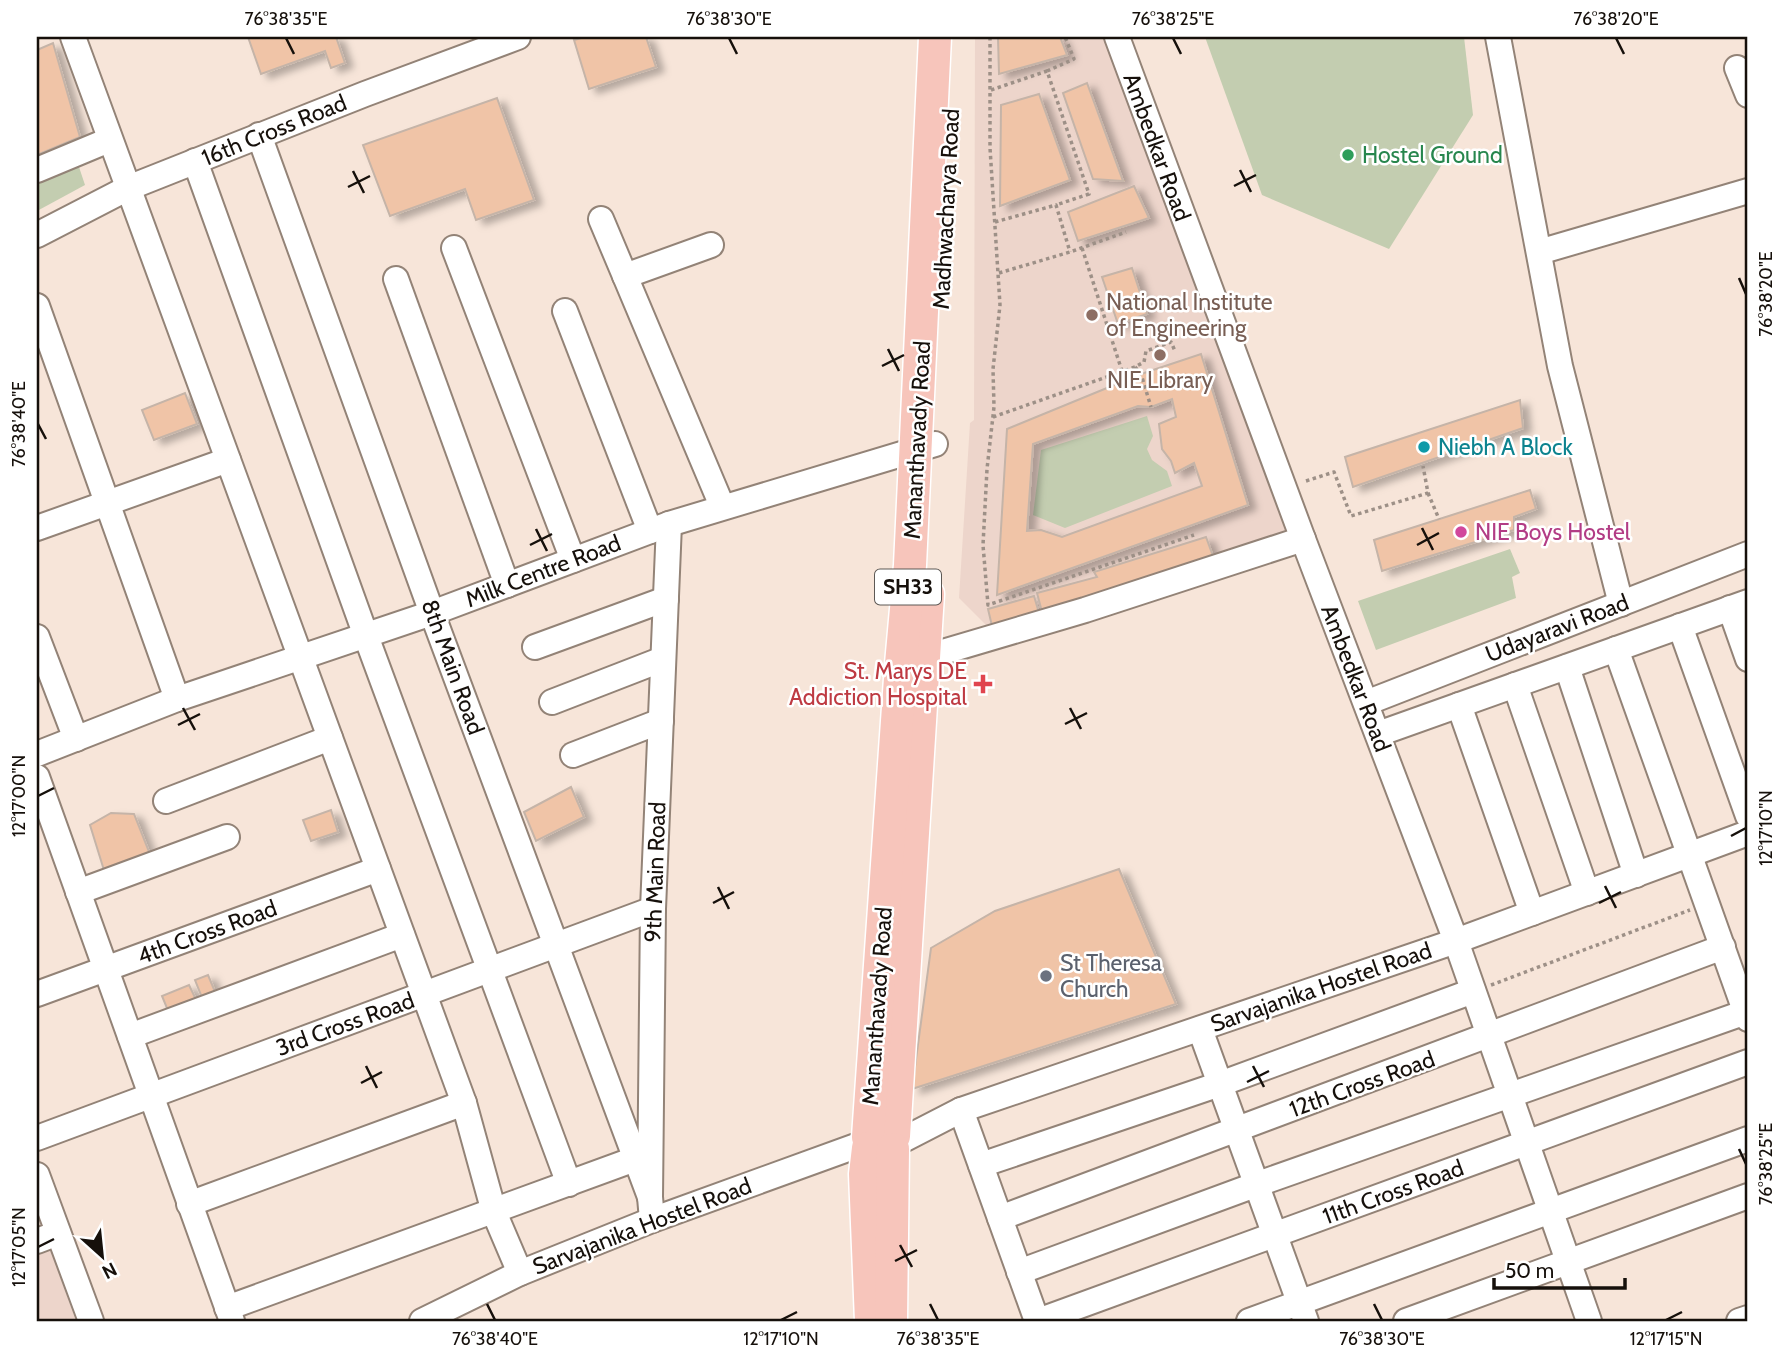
<svg xmlns="http://www.w3.org/2000/svg" width="1785" height="1358" font-family="Cabin,sans-serif">
  <style>
    .education { fill: #edd5cb }
    .green { fill: #c3cdb0 }
    .building { fill: #f0c4a7; stroke: #c5b4a8; stroke-width: 2; fill-rule: evenodd; filter: url(#shadow) }
    .lines { fill: none; stroke-linecap: round; stroke-linejoin: round }
    .minor-casing { stroke: #938377; stroke-width: 28 }
    .major-casing { stroke: #fff; stroke-width: 35 }
    .path { stroke: #9d9087; stroke-width: 3.5; stroke-dasharray: 3.5 3.5; stroke-linecap: butt }
    .minor { stroke: #fff; stroke-width: 24 }
    .major { stroke: #f7c5bb; stroke-width: 32 }
    .ticks { fill: none; stroke: #16100b; stroke-width: 2.5 }
    .leisure-dot { fill: #2e9e5b; stroke: #fff; stroke-width: 2.5 }
    .education-dot { fill: #8d6e63; stroke: #fff; stroke-width: 2.5 }
    .culture-dot { fill: #0f9aa8; stroke: #fff; stroke-width: 2.5 }
    .hotel-dot { fill: #d1479c; stroke: #fff; stroke-width: 2.5 }
    .health-dot { fill: #e0444e; stroke: #fff; stroke-width: 2.5 }
    .worship-dot { fill: #6b7280; stroke: #fff; stroke-width: 2.5 }
    .labels { text-anchor: middle; stroke-width: 5; stroke-linejoin: round; paint-order: stroke }
    .shield { fill: #fff; stroke: #5c5854; stroke-width: 2 }
    .shield-label { font-size: 21px; font-weight: bold; fill: #16100b }
    .street-label { font-size: 23px; fill: #16100b; stroke: #fff }
    .leisure-label { font-size: 23px; fill: #27864d; stroke: #fff; text-anchor: start }
    .education-label { font-size: 23px; fill: #785e54; stroke: #fff; text-anchor: start }
    .culture-label { font-size: 23px; fill: #0d838f; stroke: #fff; text-anchor: start }
    .hotel-label { font-size: 23px; fill: #b23c85; stroke: #fff; text-anchor: start }
    .health-label { font-size: 23px; fill: #be3a42; stroke: #fff; text-anchor: end }
    .worship-label { font-size: 23px; fill: #5b616d; stroke: #fff; text-anchor: start }
    .neatline { fill: none; stroke: #16100b; stroke-width: 2.5 }
    .ticks-label { font-size: 18px; text-anchor: middle; fill: #16100b }
  </style>
  <defs>
    <filter id="shadow"><feDropShadow dx="8" dy="4.5" stdDeviation="3.5" flood-color="#0004"/></filter>
  </defs>
  <rect width="100%" height="100%" fill="#f7e5d9"/>
  <g class="education">
    <polygon points="975,37 1110,37 1174,210 1288,538 998,637 959,598 970,423 974,420"/>
    <polygon points="50,1248 76,1321 37,1321 37,1252"/>
  </g>
  <g class="green">
    <polygon points="1205,37 1464,37 1473,115 1389,249 1262,195"/>
    <polygon points="79,167 85,185 37,211 37,184"/>
    <polygon points="1147,416 1153,436 1147,449 1152,460 1167,471 1172,486 1065,528 1033,515 1041,450"/>
    <polygon points="1510,549 1520,573 1512,577 1516,598 1376,650 1358,601"/>
  </g>
  <g class="building">
    <polygon points="248,37 336,37 345,63 331,68 325,51 261,74"/>
    <polygon points="585,37 646,37 656,67 589,89 574,40"/>
    <polygon points="998,37 1060,37 1067,55 999,74"/>
    <polygon points="53,43 80,137 37,155 37,50"/>
    <polygon points="1087,83 1123,181 1093,179 1063,93"/>
    <polygon points="1039,94 1070,180 1000,206 1001,105"/>
    <polygon points="497,98 534,200 476,220 465,189 390,216 363,145"/>
    <polygon points="1134,186 1149,218 1078,241 1068,212"/>
    <polygon points="1132,268 1147,314 1118,324 1102,277"/>
    <path d="M1201 354 1248 505 997 595 1007 429 1141 374ZM1172 399 1176 417 1159 424 1162 449 1171 461 1175 473 1194 463 1202 486 1062 537 1041 530 1027 531 1033 444 1138 406 1151 407Z"/>
    <polygon points="185,393 197,424 154,440 142,410"/>
    <polygon points="1520,400 1523,428 1353,487 1345,457"/>
    <polygon points="1530,490 1536,509 1514,517 1514,530 1382,571 1374,540"/>
    <polygon points="1206,537 1214,559 1042,612 1037,593 1097,577 1094,572"/>
    <polygon points="1034,596 1039,613 992,626 988,609"/>
    <polygon points="571,787 584,817 536,841 524,812"/>
    <polygon points="331,810 338,832 311,841 303,820"/>
    <polygon points="111,813 134,814 153,862 107,880 90,825"/>
    <polygon points="1119,869 1176,1004 912,1089 931,948 995,911"/>
    <polygon points="208,975 218,999 205,1005 195,980"/>
    <polygon points="189,985 199,1006 171,1018 162,996"/>
  </g>
  <g class="lines">
    <defs>
      <g id="minor">
        <polyline points="73,37 464,1103 494,1212 520,1273"/>
        <polyline points="1117,37 1303,539 1456,941 1589,1321"/>
        <polyline points="1498,37 1560,366 1621,604"/>
        <polyline points="1737,68 1748,95"/>
        <polyline points="259,135 432,613 650,1197"/>
        <polyline points="195,161 366,636 569,1184"/>
        <polyline points="37,170 109,140"/>
        <polyline points="601,219 722,506"/>
        <polyline points="37,235 128,188 365,94 518,37"/>
        <polyline points="454,248 573,560"/>
        <polyline points="1539,252 1748,191"/>
        <polyline points="625,276 711,245"/>
        <polyline points="396,279 507,585"/>
        <polyline points="37,306 177,699"/>
        <polyline points="565,311 650,531"/>
        <polyline points="37,528 228,460"/>
        <polyline points="1730,608 1748,659"/>
        <polyline points="1680,626 1748,816"/>
        <polyline points="37,637 76,739"/>
        <polyline points="535,647 666,599"/>
        <polyline points="1616,649 1748,1019"/>
        <polyline points="909,662 1085,610 1303,539"/>
        <polyline points="1567,667 1636,875"/>
        <polyline points="1515,685 1587,893"/>
        <polyline points="552,702 663,659"/>
        <polyline points="1366,703 1748,554"/>
        <polyline points="1459,705 1532,913"/>
        <polyline points="1378,734 1748,602"/>
        <polyline points="37,754 177,699 432,613 669,524 935,444"/>
        <polyline points="573,755 661,721"/>
        <polyline points="37,777 232,1321"/>
        <polyline points="166,801 330,738"/>
        <polyline points="78,892 227,837"/>
        <polyline points="37,994 378,869"/>
        <polyline points="1200,1029 1306,1321"/>
        <polyline points="130,1036 402,935"/>
        <polyline points="961,1110 1037,1321"/>
        <polyline points="37,1138 653,909"/>
        <polyline points="895,1144 961,1110 1456,941 1748,833"/>
        <polyline points="981,1165 1220,1084 1473,991"/>
        <polyline points="37,1175 91,1321"/>
        <polyline points="189,1204 464,1103"/>
        <polyline points="1000,1218 1723,947"/>
        <polyline points="652,1220 650,1197 653,909 669,524"/>
        <polyline points="37,1241 58,1233"/>
        <polyline points="1019,1272 1255,1185 1746,1012"/>
        <polyline points="227,1308 635,1159"/>
        <polyline points="422,1321 520,1273 652,1220 867,1142"/>
        <polyline points="1038,1321 1748,1062"/>
        <polyline points="1249,1321 1748,1139"/>
        <polyline points="1406,1321 1748,1196"/>
        <polyline points="1739,1321 1748,1318"/>
      </g>
      <g id="major">
        <polyline points="894,1136 928,594"/>
        <polyline points="868,1137 901,664 910,565 935,37"/>
        <polyline points="868,1148 865,1174 871,1321"/>
        <polyline points="891,1321 893,1149"/>
      </g>
    </defs>
    <use href="#minor" class="minor-casing"/>
    <use href="#major" class="major-casing"/>
    <g class="path">
      <polyline points="990,37 990,148 1000,305 993,369 994,407 987,469 983,545 988,605 1194,535"/>
      <polyline points="1047,71 1074,59 1065,37"/>
      <polyline points="991,90 1047,71 1089,194 1056,205"/>
      <polyline points="995,222 1056,205 1070,252"/>
      <polyline points="1082,248 1122,371"/>
      <polyline points="999,273 1070,252 1126,232"/>
      <polyline points="1135,367 1141,374 1151,407"/>
      <polyline points="993,417 1135,367 1144,362 1146,351 1171,342 1175,351"/>
      <polyline points="1306,481 1334,472 1351,516 1428,493 1423,466"/>
      <polyline points="1428,493 1439,519"/>
      <polyline points="1491,985 1690,910"/>
    </g>
    <use href="#minor" class="minor"/>
    <use href="#major" class="major"/>
  </g>
  <path class="ticks" d="M286 38 294 54M729 38 737 54M1173 38 1181 54M1616 38 1624 54M1240 170 1251 192M353 171 364 193M1234 186 1256 175M348 187 370 176M1739 278 1746 294M888 349 899 371M882 366 904 355M38 424 46 439M1422 528 1433 550M536 529 547 551M530 545 552 534M1417 545 1439 533M183 708 195 730M1070 708 1081 729M1065 724 1087 713M178 725 200 714M38 796 54 788M1731 836 1746 828M1605 886 1616 908M718 887 729 909M713 903 734 892M1599 903 1621 892M366 1066 377 1088M1253 1066 1264 1087M1247 1082 1269 1071M361 1083 382 1072M1739 1149 1746 1164M900 1245 912 1267M38 1247 54 1239M895 1261 917 1250M487 1304 495 1320M930 1304 938 1320M1374 1304 1382 1320M781 1320 797 1312M1666 1320 1682 1312"/>
  <circle class="leisure-dot" cx="1348" cy="155" r="7"/>
  <g class="education-dot">
    <circle cx="1092" cy="315" r="7"/>
    <circle cx="1160" cy="355" r="7"/>
  </g>
  <circle class="culture-dot" cx="1424" cy="447" r="7"/>
  <circle class="hotel-dot" cx="1461" cy="532" r="7"/>
  <path class="health-dot" d="M979.5 673.5h7v7h7v7h-7v7h-7v-7h-7v-7h7z"/>
  <circle class="worship-dot" cx="1046" cy="976" r="7"/>
  <g class="labels">
    <rect class="shield" x="875" y="569.5" width="66" height="35" rx="5"/>
    <g class="shield-label">
      <text x="908" y="594">SH33</text>
    </g>
    <g class="street-label">
      <text transform="translate(274 130) rotate(-22)" y="8">16th Cross Road</text>
      <text transform="translate(1157 147) rotate(70)" y="8">Ambedkar Road</text>
      <text transform="translate(946 209) rotate(-87)" y="8">Madhwacharya Road</text>
      <text transform="translate(917 440) rotate(-87)" y="8">Mananthavady Road</text>
      <text transform="translate(543 571) rotate(-21)" y="8">Milk Centre Road</text>
      <text transform="translate(1557 628) rotate(-21)" y="8">Udayaravi Road</text>
      <text transform="translate(453 667) rotate(70)" y="8">8th Main Road</text>
      <text transform="translate(1356 678) rotate(69)" y="8">Ambedkar Road</text>
      <text transform="translate(655 872) rotate(-88)" y="8">9th Main Road</text>
      <text transform="translate(207 932) rotate(-20)" y="8">4th Cross Road</text>
      <text transform="translate(1321 987) rotate(-19)" y="8">Sarvajanika Hostel Road</text>
      <text transform="translate(877 1006) rotate(-86)" y="8">Mananthavady Road</text>
      <text transform="translate(345 1024) rotate(-20)" y="8">3rd Cross Road</text>
      <text transform="translate(1362 1084) rotate(-20)" y="8">12th Cross Road</text>
      <text transform="translate(1393 1192) rotate(-20)" y="8">11th Cross Road</text>
      <text transform="translate(642 1226) rotate(-21)" y="8">Sarvajanika Hostel Road</text>
    </g>
    <g class="leisure-label">
      <text x="1362" y="163">Hostel Ground</text>
    </g>
    <g class="education-label">
      <text x="1106" y="310">National Institute<tspan x="1106" dy="26">of Engineering</tspan></text>
      <text x="1160" y="388" text-anchor="middle">NIE Library</text>
    </g>
    <g class="culture-label">
      <text x="1438" y="455">Niebh A Block</text>
    </g>
    <g class="hotel-label">
      <text x="1475" y="540">NIE Boys Hostel</text>
    </g>
    <g class="health-label">
      <text x="967" y="679">St. Marys DE<tspan x="967" dy="26">Addiction Hospital</tspan></text>
    </g>
    <g class="worship-label">
      <text x="1060" y="971">St Theresa<tspan x="1060" dy="26">Church</tspan></text>
    </g>
  </g>
  <rect width="1785" height="1358" fill="none" stroke="#ffffff" stroke-width="77"/>
  <g transform="translate(102 1256) rotate(153)" stroke="#ffffff" stroke-width="5" paint-order="stroke">
  <path d="M0-5L12 26L0 18L-12 26Z" fill="#16100b"/>
  <text y="-10" font-size="19" font-weight="bold" text-anchor="middle" fill="#16100b">N</text>
  </g>
  <path d="M1494 1278v10h131v-10" fill="none" stroke="#16100b" stroke-width="3.5"/>
  <text x="1505" y="1278" font-size="21" fill="#16100b" stroke="#ffffff" stroke-width="5" paint-order="stroke">50 m</text>
  <rect x="38" y="38" width="1708" height="1282" class="neatline"/>
  <g class="ticks-label">
    <text x="286" y="25">76°38'35"E</text>
    <text x="729" y="25">76°38'30"E</text>
    <text x="1173" y="25">76°38'25"E</text>
    <text x="1616" y="25">76°38'20"E</text>
    <text transform="translate(1766 294) rotate(-90)" y="6">76°38'20"E</text>
    <text transform="translate(19 424) rotate(-90)" y="6">76°38'40"E</text>
    <text transform="translate(19 796) rotate(-90)" y="6">12°17'00"N</text>
    <text transform="translate(1766 828) rotate(-90)" y="6">12°17'10"N</text>
    <text transform="translate(1766 1164) rotate(-90)" y="6">76°38'25"E</text>
    <text transform="translate(19 1247) rotate(-90)" y="6">12°17'05"N</text>
    <text x="495" y="1345">76°38'40"E</text>
    <text x="781" y="1345">12°17'10"N</text>
    <text x="938" y="1345">76°38'35"E</text>
    <text x="1382" y="1345">76°38'30"E</text>
    <text x="1666" y="1345">12°17'15"N</text>
  </g>
</svg>
